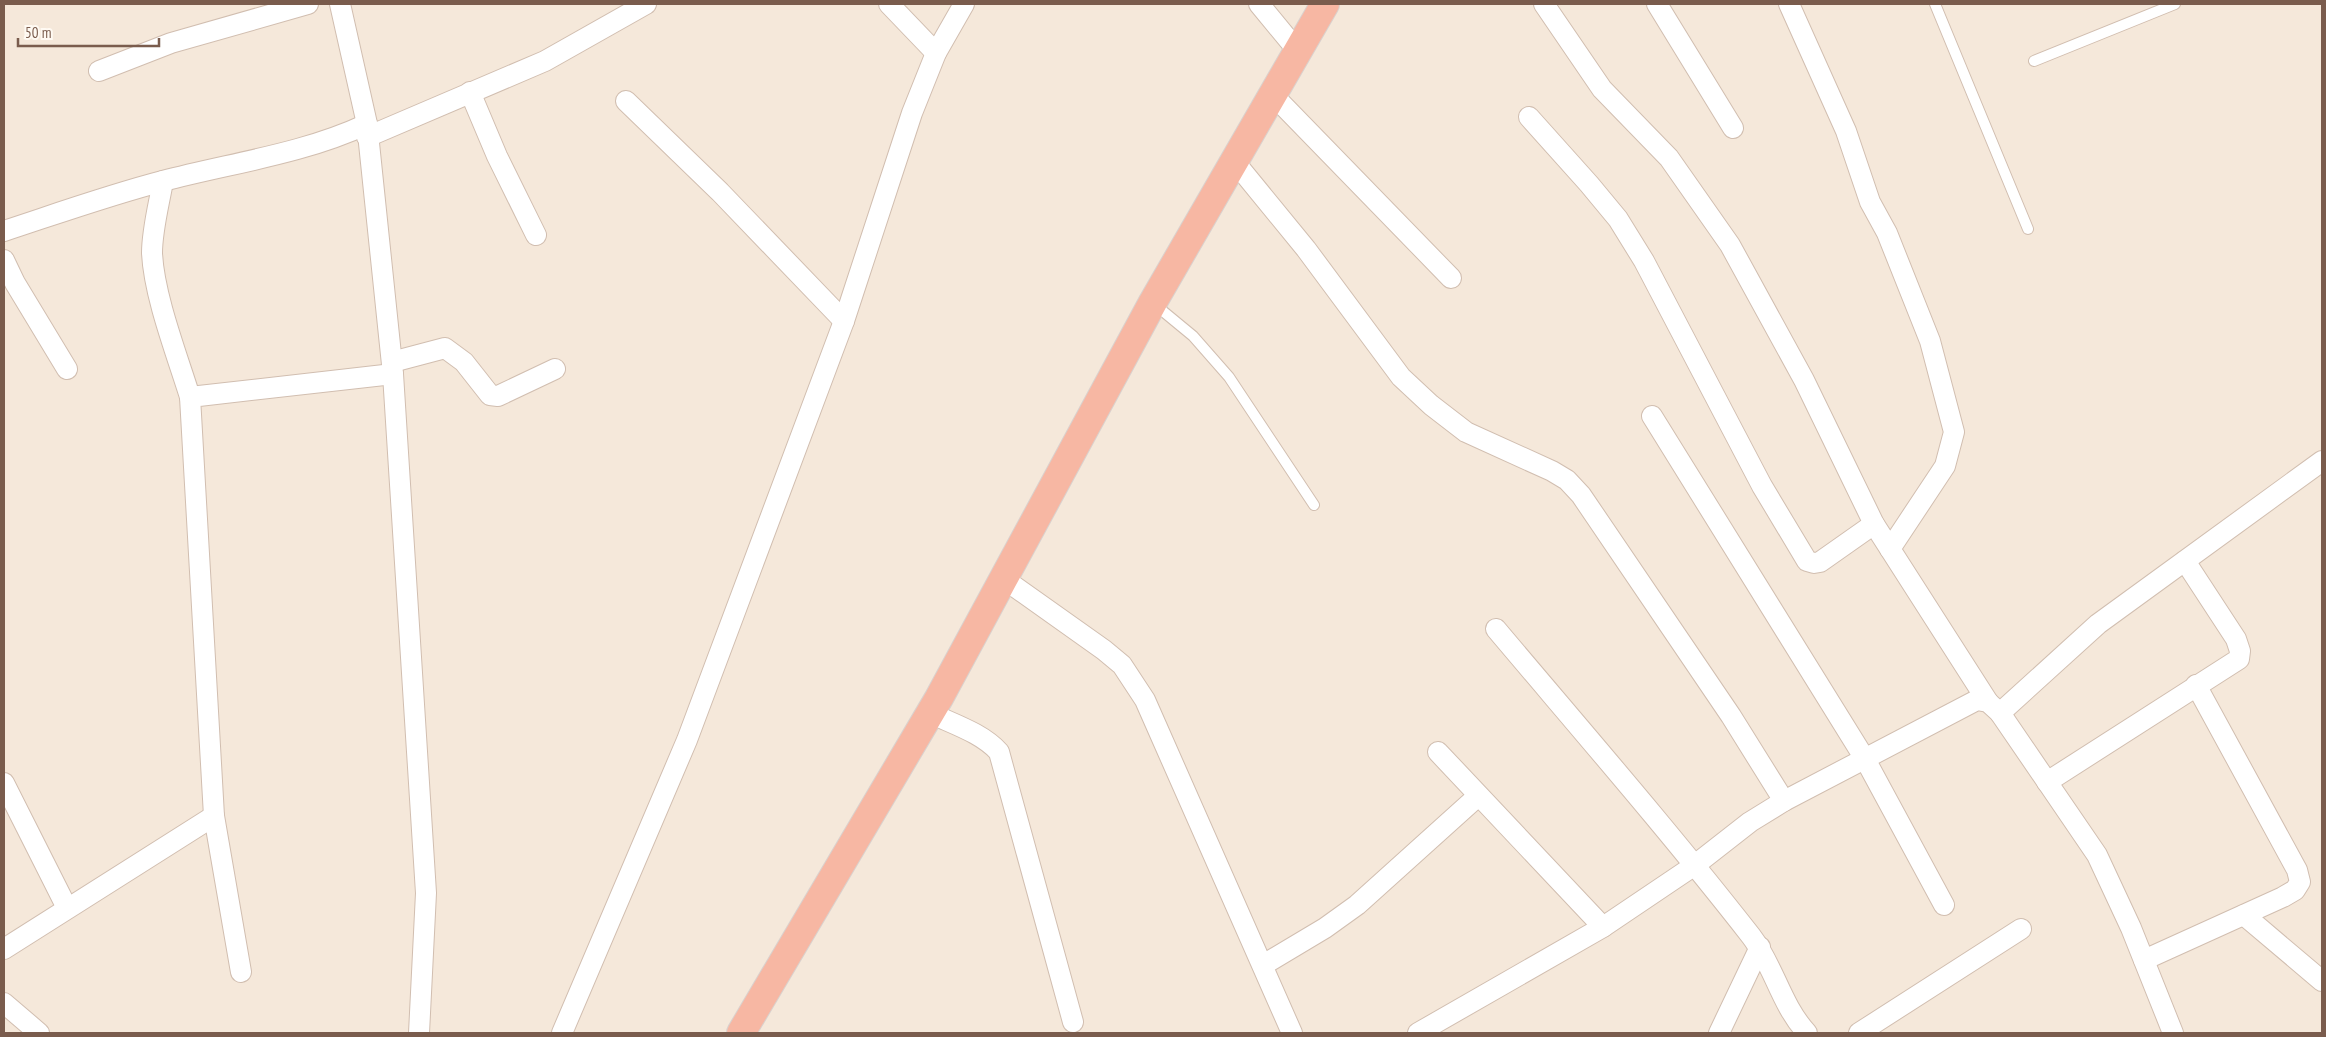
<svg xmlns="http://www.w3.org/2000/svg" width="2326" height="1037" font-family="'PT Sans Narrow',sans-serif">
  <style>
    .residential { fill: #f5e8da }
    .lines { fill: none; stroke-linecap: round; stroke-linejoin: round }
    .lane-casing { stroke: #d1beb0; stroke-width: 12 }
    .street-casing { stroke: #d1beb0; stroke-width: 22 }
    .highway-casing { stroke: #dad1cd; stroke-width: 30 }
    .lane { stroke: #fff; stroke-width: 10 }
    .street { stroke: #fff; stroke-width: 20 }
    .highway { stroke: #f7b7a3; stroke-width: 28 }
  </style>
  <rect width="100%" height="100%" fill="#fdf6ec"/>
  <rect class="residential" x="4" y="4" width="2318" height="1029"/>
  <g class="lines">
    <defs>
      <g id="lane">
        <polyline points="1935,4 2028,229"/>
        <polyline points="2034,61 2175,4"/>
        <polyline points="1153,303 1193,336 1229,377 1314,505"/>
      </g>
      <g id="street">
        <polyline points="340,4 367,124 393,374 426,893 419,1033"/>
        <polyline points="889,4 936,53"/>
        <polyline points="1259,4 1297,50"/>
        <polyline points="1544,4 1602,89 1669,158 1730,245 1804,380 1874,524 1988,702"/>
        <polyline points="1657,4 1733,128"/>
        <polyline points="1789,4 1846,131 1870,202 1887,233 1930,341 1954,432 1945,466 1890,549"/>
        <polyline points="99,71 171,43 308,4"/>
        <polyline points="470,92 497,156 536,235"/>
        <polyline points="1272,94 1451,278"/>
        <polyline points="626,101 720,192 844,321"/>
        <polyline points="1529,117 1589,184 1618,219 1644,261 1762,486 1807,561 1814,563 1820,562 1874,524"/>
        <polyline points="367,137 545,61 646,4"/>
        <polyline points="1234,161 1306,249 1401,377 1431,405 1466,432 1552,471 1567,480 1581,495 1731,716 1784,801"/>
        <path d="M163 181C159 204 152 230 152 253 154 296 177 355 190 397"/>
        <path d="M4 231C56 214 109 195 163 181 231 163 303 154 367 124"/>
        <polyline points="4,260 15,283 67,369"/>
        <polyline points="392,362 445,348 464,362 490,395 498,396 555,369"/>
        <polyline points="1652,416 1865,759 1944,905"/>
        <polyline points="1004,579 1104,650 1122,665 1145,700 1292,1033"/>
        <path d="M1496 629C1582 731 1669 831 1751 936 1774 966 1781 1005 1807 1033"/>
        <path d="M930 713C953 724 982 733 999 752L1073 1022"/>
        <polyline points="2000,713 2098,624 2322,461"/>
        <polyline points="1438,752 1603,927"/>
        <polyline points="2047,782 2239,659 2240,651 2236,639 2185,561"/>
        <polyline points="4,783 67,908"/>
        <polyline points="2244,915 2322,981"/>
        <polyline points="4,949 214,816"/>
        <polyline points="2144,960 2283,897 2295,890 2300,882 2297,870 2196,685"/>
        <polyline points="1263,965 1325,928 1357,905 1478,796"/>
        <polyline points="241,972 214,816 190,397 393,374"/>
        <polyline points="4,1003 39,1033"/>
        <polyline points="562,1033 687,740 844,321 912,113 936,53 964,4"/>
        <polyline points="1418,1033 1603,927 1695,865 1750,822 1784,801 1977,700 1988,702 2000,713 2097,855 2131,928 2173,1033"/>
        <polyline points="1719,1033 1760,947"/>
        <polyline points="1859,1033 2021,929"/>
      </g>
      <polyline id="highway" points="741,1033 939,698 1153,302 1325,4"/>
    </defs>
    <use href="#lane" class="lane-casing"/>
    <use href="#street" class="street-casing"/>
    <use href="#highway" class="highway-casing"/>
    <use href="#lane" class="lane"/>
    <use href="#street" class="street"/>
    <use href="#highway" class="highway"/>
  </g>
  <rect width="2326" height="1037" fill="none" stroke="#7a5c4d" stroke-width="10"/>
  <path d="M18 38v8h141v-8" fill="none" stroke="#7a5c4d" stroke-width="2.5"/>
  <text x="25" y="38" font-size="15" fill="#7a5c4d" stroke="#fffaf3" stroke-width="4" paint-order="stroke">50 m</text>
</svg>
